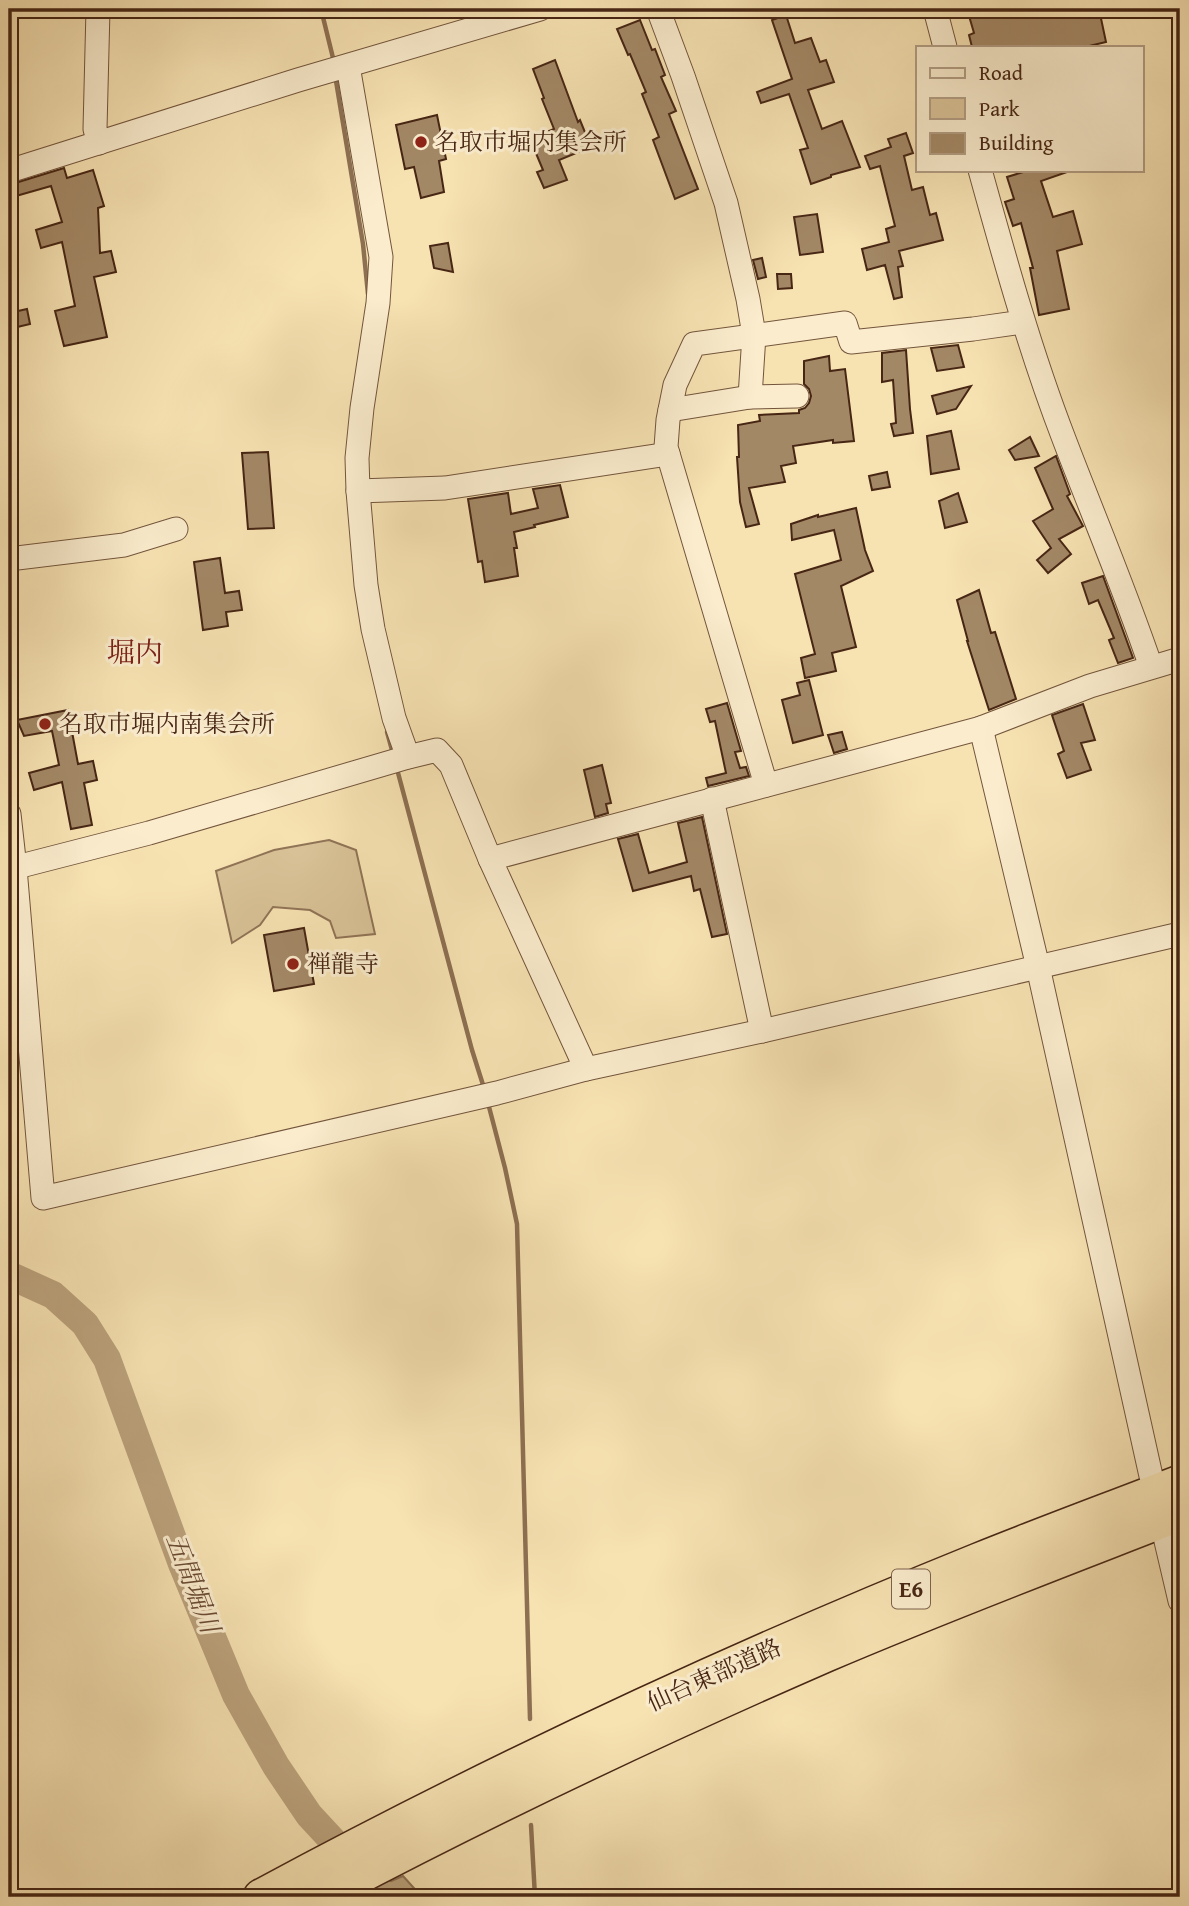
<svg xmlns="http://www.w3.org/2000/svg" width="1189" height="1906" font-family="'Gentium Book Plus','Noto Serif JP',serif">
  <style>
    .green { fill: #d9c297; stroke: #907456; stroke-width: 2 }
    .water { fill: #bba27c; stroke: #8d7052; stroke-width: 2 }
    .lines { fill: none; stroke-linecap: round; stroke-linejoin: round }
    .stream { stroke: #8d7052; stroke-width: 4.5 }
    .river { stroke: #bba27c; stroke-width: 28 }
    .building { fill: #a38866; stroke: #472614; stroke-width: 2 }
    .minor-casing { stroke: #73553c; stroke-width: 25 }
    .highway-casing { stroke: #472614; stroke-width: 38 }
    .minor { stroke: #faeccd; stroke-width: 23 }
    .highway { stroke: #f7e2b2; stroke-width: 35 }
    .poi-dot { fill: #8f2418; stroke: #faeccd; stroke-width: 2.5 }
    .labels { text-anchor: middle; stroke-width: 6; stroke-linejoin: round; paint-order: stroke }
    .shield { fill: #faeccd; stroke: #7d614c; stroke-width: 2 }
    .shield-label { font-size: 23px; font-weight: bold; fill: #472614 }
    .poi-label { font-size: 24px; fill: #472614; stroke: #faeccd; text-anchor: start }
    .street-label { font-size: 24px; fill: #472614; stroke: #faeccd }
    .water-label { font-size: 26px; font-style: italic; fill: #6a4b33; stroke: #faeccd }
    .quarter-label { font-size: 28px; fill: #7a1f14; stroke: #faeccd }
  </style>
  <rect width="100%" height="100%" fill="#f7e2b2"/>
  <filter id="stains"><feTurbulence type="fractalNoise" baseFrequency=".00286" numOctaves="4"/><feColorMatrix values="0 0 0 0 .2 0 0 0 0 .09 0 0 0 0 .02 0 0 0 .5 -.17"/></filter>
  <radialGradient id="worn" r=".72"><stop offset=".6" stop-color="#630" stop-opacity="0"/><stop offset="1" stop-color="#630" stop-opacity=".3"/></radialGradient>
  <polygon class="green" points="329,840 356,850 375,934 336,938 330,921 310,910 273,907 260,925 232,943 216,871 274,850"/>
  <polygon class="water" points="403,1876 422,1897 356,1896"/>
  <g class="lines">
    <g class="stream">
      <polyline points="321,9 334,62"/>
      <polyline points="335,75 363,244 368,294"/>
      <polyline points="387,732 393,754"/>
      <polyline points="397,769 472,1050 484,1088"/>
      <polyline points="488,1103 505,1168 517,1224 530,1719"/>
      <polyline points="531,1825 535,1897"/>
    </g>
    <polyline class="river" points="9,1275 53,1295 85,1324 107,1359 182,1564 236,1695 276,1766 309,1815 385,1897"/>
  </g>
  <g class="building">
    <polygon points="967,9 1099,9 1106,42 1085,47 972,47 969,35 974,33"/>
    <polygon points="786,15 795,43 811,38 820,62 826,60 834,82 808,90 822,129 842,121 860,167 831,175 831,177 811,184 800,150 808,148 789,94 761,103 757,92 792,79 772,20"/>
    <polygon points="640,20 652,50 655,49 665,75 661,77 676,111 669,114 698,189 675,199 653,140 659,137 642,94 646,92 630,54 628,55 617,29"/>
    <polygon points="555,60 578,122 580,120 591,147 559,160 567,180 544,188 537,172 543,170 530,139 554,129 542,99 544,98 533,69"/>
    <polygon points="437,115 446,159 439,161 444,192 421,198 414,167 405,169 396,125"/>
    <polygon points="906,133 913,153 904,156 912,190 923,187 930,215 936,213 943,240 899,251 903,266 898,267 902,297 894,299 885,265 867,270 862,249 889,242 886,229 895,226 880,166 870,169 865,156 891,147 888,139"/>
    <polygon points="64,168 67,178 93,170 104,206 98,208 100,253 111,251 116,272 94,277 107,337 64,346 55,311 75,306 62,242 41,248 36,230 62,222 51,186 16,196 12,184"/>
    <polygon points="1030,170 1067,170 1067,172 1041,181 1053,217 1073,211 1082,244 1057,251 1069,309 1039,315 1030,268 1033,268 1021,223 1013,226 1005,202 1014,199 1007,177"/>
    <polygon points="817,214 823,252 800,255 794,217"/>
    <polygon points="448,243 453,272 434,268 430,246"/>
    <polygon points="762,258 766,277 758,279 753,260"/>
    <polygon points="777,274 791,274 792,288 778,289"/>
    <polygon points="27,309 30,324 13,328 9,313"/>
    <polygon points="958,345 964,367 937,371 931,348"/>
    <polygon points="906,350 910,409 913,433 894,436 891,424 896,423 893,380 882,382 882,353"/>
    <polygon points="829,356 830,371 845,369 854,441 833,443 833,440 793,446 796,463 781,466 785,482 749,488 759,524 746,527 740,502 737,457 739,457 738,425 760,421 759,415 799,413 799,410 805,408 809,403 811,396 809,389 804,384 804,361"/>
    <polygon points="971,386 956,409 937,414 932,396"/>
    <polygon points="951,431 959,469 931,474 927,436"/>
    <polygon points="1030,437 1039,456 1015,460 1009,450"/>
    <polygon points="268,452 274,528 248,529 242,453"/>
    <polygon points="1056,456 1070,494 1067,496 1083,526 1059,539 1071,554 1048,573 1037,560 1051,548 1033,521 1053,509 1035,468"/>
    <polygon points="887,472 890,487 872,490 869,476"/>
    <polygon points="560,485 568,517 534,525 535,527 514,532 517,548 514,548 518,576 485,582 482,561 478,562 468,499 508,493 511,514 538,508 533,489"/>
    <polygon points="958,493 967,522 945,528 939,501"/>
    <polygon points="856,508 865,550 873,571 841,586 856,647 832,653 836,671 805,678 801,658 815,654 795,574 841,560 834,530 792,540 791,524 818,515 818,517"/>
    <polygon points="220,558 225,593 239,591 242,610 226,612 228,626 203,630 194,562"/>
    <polygon points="1103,576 1133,658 1118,663 1109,640 1114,638 1098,600 1089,604 1082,583"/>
    <polygon points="979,590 991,633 995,632 1016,699 989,710 967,641 968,641 957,600"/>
    <polygon points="809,680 823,735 793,743 782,700 800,695 797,683"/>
    <polygon points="727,703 741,751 735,752 740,768 746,767 749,776 708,786 706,778 726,773 715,721 710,722 706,709"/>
    <polygon points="1083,704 1095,740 1081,743 1091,770 1067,778 1058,754 1064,751 1052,715"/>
    <polygon points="68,710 78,764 93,761 97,780 84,783 92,825 71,829 62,782 34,790 29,773 59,765 52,731 24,736 17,720"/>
    <polygon points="842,732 847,749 834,753 828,735"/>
    <polygon points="602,765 611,803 606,804 608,813 595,817 584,770"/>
    <polygon points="702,817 727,934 712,937 700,889 694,891 691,876 633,891 618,839 638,834 649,873 687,862 678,823"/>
    <polygon points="304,928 314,984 274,991 264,935"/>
  </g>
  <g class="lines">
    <defs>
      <g id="minor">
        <polyline points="98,9 95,129 99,143"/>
        <polyline points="658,9 683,76 726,203 748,299 754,335 750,397 797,396"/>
        <polyline points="935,9 945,47"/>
        <polyline points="348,66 381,257 378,303 362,408 357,458 358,491 366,585 373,629 394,718 408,757"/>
        <path d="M980 170C1005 260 1030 351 1064 439 1093 515 1125 590 1151 667"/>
        <polyline points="9,171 298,80 540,9"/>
        <polyline points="670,410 750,397"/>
        <polyline points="358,491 445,488 668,454"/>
        <polyline points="9,559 124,545 176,529"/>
        <polyline points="981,728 1038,967 1151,1476"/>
        <polyline points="766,785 666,447 668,420 675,385 694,344 845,323 851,342 973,329 1022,322"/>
        <polyline points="712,799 762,1031"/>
        <polyline points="9,814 15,868 43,1198 497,1093 586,1069 762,1031 1180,934"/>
        <polyline points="490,859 981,728 1090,686 1180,659"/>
        <polyline points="9,869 149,833 408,757 437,750 451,765 490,859 586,1069"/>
        <polyline points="1165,1537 1180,1601"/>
      </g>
      <g id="highway">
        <path d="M261 1897C493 1772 733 1660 978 1561 1045 1534 1113 1509 1180 1483"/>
        <path d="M319 1897C485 1809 654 1729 826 1654 943 1604 1062 1559 1180 1513"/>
      </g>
    </defs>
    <use href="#minor" class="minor-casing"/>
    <use href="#highway" class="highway-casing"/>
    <use href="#minor" class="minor"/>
    <use href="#highway" class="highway"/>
  </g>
  <g class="poi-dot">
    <circle cx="421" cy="142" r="7"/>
    <circle cx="45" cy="724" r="7"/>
    <circle cx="293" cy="964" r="7"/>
  </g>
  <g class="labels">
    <rect class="shield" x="892" y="1569.5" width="38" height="39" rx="5"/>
    <g class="shield-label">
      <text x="911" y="1597">E6</text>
    </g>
    <g class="poi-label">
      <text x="435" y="150">名取市堀内集会所</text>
      <text x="59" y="732">名取市堀内南集会所</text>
      <text x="307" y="972">禅龍寺</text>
    </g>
    <g class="street-label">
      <text transform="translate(714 1675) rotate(-24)" y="8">仙台東部道路</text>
    </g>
    <g class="water-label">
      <text transform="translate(193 1583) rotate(69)" y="9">五間堀川</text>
    </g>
    <g class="quarter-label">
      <text x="135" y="662">堀内</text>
    </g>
  </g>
  <rect width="1189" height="1906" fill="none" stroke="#f7e2b2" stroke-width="35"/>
  <rect x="10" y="10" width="1168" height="1885" fill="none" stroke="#472614" stroke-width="3.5"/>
  <rect x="18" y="18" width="1154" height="1871" fill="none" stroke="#472614" stroke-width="2"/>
  <rect x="916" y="46" width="228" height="126" fill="#faeccd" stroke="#b29d83" stroke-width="2"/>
  <rect x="930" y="68" width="35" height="10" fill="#faeccd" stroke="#b29d83" stroke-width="2"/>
  <text x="979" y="80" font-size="21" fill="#472614">Road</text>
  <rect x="930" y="98" width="35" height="21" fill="#d9c297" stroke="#b29d83" stroke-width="2"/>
  <text x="979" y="116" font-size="21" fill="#472614">Park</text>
  <rect x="930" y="133" width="35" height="21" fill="#a38866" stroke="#b29d83" stroke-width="2"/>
  <text x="979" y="150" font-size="21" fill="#472614">Building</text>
  <rect width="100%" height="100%" filter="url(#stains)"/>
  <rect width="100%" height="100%" fill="url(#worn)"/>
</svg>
